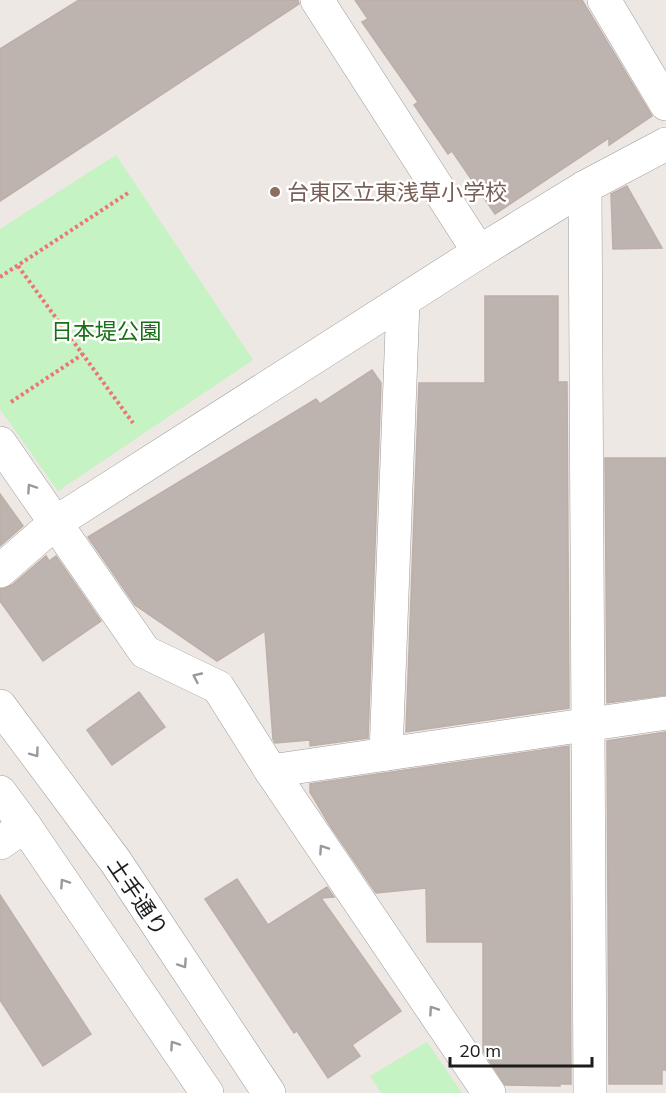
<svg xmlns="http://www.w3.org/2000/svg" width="666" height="1093" font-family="Mulish,'Noto Sans JP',sans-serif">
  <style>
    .park { fill: #c5f3c3 }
    .building { fill: #bdb4b0; stroke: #bdaea7; stroke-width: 1.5 }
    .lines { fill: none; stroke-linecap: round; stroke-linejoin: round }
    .minor-casing { stroke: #9d9d9d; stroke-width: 34 }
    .path { stroke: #ec7576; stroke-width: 4; stroke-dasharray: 3 3; stroke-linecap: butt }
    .minor { stroke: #fff; stroke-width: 33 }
    .oneway { stroke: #999 }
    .education-dot { fill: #8d6e63; stroke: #fff; stroke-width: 2 }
    .labels { text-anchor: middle; stroke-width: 5; stroke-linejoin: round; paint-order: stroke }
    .education-label { font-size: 22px; fill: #785e54; stroke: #fff; text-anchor: start }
    .park-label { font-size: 22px; fill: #186f15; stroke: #fff }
    .street-label { font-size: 22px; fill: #1c1c1c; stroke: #fff }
  </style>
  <rect width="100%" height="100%" fill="#ede8e3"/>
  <g class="park">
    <polygon points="116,155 253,360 58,491 0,409 0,229"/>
    <polygon points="427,1042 462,1093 381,1093 370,1076"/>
  </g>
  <g class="building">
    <polygon points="79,0 298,0 299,4 0,201 0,49"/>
    <polygon points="355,0 582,0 652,116 609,145 609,138 495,214 452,151 448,154 414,105 418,102 362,22 368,19"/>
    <polygon points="627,186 662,248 613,249 611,194"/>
    <polygon points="485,296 558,296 558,382 567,382 569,708 406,732 419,383 485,383"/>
    <polygon points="372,370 381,383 368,738 310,746 310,740 275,743 273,739 265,631 217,661 135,605 88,537 316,399 320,404"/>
    <polygon points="605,458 666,458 666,695 607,703"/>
    <polygon points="0,494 23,526 0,546"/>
    <polygon points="46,556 49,561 56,556 101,621 43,661 0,601 0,589 12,585"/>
    <polygon points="139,692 165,727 112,765 87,730"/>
    <polygon points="666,732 666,1070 662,1070 662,1084 609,1084 607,741"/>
    <polygon points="569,746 571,1084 560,1084 560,1086 505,1085 483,1051 483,942 427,942 426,888 376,893 329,824 310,792 310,784"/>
    <polygon points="237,879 268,925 327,887 334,897 321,898 401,1011 352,1045 360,1056 328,1078 297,1031 294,1033 205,899"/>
    <polygon points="0,895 91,1034 43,1066 0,1000"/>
  </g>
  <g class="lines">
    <defs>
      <g id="minor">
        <polyline points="317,0 479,252"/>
        <polyline points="604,0 666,104"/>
        <polyline points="585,187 590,1093"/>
        <polyline points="0,443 145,652 218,687 271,771 489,1093"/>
        <polyline points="0,571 55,523 479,252 585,187 666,144"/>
        <polyline points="0,706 116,862 269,1093"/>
        <polyline points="386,754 403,302"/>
        <polyline points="271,771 666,713"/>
        <polyline points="0,792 25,826 207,1093"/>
        <polyline points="0,843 25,826"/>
      </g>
    </defs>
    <use href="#minor" class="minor-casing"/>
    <g class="path">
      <polyline points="18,266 133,423"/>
      <polyline points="0,277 128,193"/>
      <polyline points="11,402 83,354"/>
    </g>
    <use href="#minor" class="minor"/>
  </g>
  <defs><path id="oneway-chevron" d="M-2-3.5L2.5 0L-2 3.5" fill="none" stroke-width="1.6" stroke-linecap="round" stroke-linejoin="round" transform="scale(1.5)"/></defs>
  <g class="oneway">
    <use href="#oneway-chevron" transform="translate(31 488) rotate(-124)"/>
    <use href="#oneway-chevron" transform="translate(197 677) rotate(-155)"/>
    <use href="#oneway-chevron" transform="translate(35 753) rotate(54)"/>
    <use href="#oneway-chevron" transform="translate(323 849) rotate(-124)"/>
    <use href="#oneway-chevron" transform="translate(64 883) rotate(-124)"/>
    <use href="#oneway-chevron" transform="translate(183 964) rotate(56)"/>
    <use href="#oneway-chevron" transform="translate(433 1010) rotate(-124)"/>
    <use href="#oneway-chevron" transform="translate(174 1045) rotate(-124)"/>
  </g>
  <circle class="education-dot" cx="275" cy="192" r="6"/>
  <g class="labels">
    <g class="education-label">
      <text x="287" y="200">台東区立東浅草小学校</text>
    </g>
    <g class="park-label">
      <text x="106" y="339">日本堤公園</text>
    </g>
    <g class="street-label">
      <text transform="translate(138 897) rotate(56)" y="8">土手通り</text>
    </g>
  </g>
  <path d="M450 1057v9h142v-9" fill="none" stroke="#1c1c1c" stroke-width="3"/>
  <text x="459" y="1057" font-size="18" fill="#1c1c1c" stroke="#ffffff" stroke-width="4.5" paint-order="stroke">20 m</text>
</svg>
